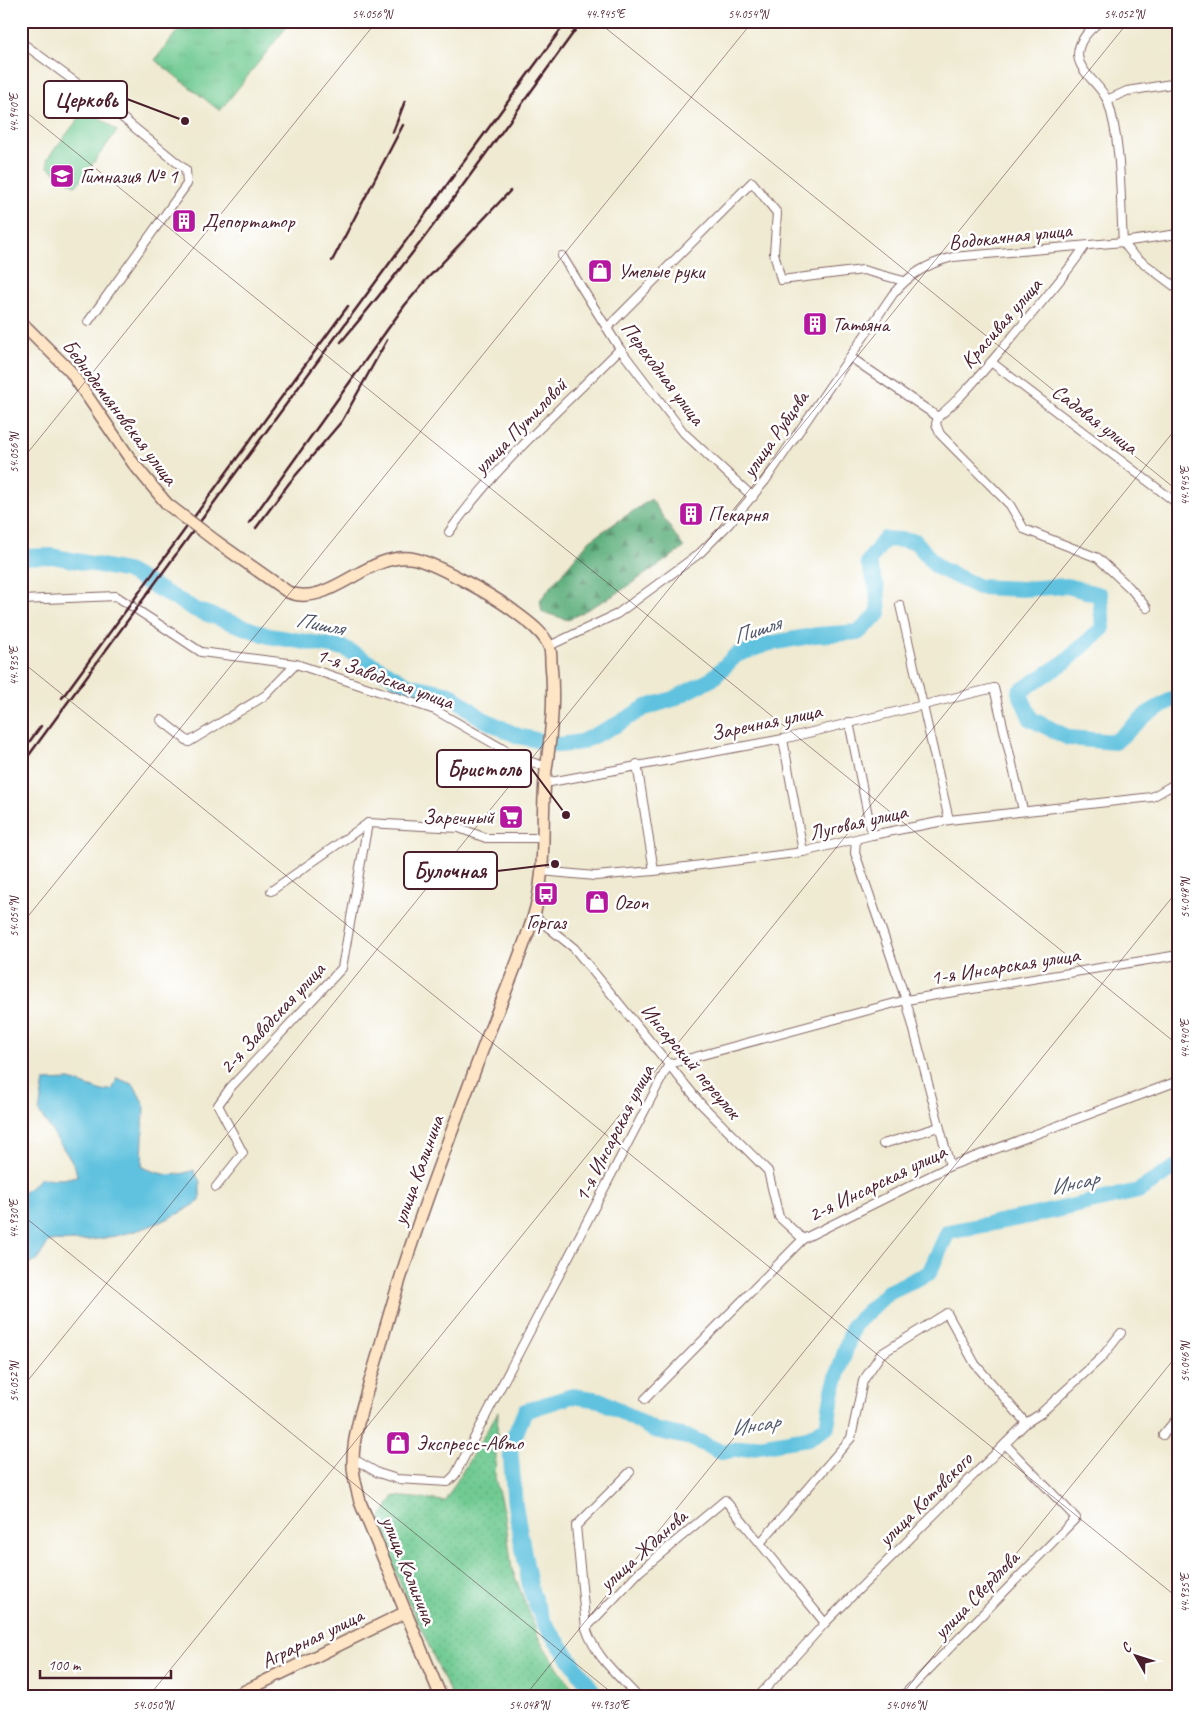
<svg xmlns="http://www.w3.org/2000/svg" width="1199" height="1718" font-family="Caveat,sans-serif">
  <style>
    .grass { fill: url(#grass-dots); stroke: #5d745e }
    .forest { fill: url(#forest-firs); stroke: #536654 }
    .park { fill: url(#park-tufts); stroke: #5d745e }
    .pitch { fill: #70ca92; stroke: #5d745e }
    .water { fill: #61c2df; stroke: #567085 }
    .lines { fill: none; stroke-linecap: round; stroke-linejoin: round }
    .river { stroke: #61c2df; stroke-width: 16 }
    .street-casing { stroke: #846665; stroke-width: 10 }
    .secondary-casing { stroke: #846665; stroke-width: 14 }
    .street { stroke: #fff; stroke-width: 8 }
    .secondary { stroke: #fde5c5; stroke-width: 11 }
    .rail { stroke: #4a1f2b; stroke-width: 2.5 }
    .secondary-bridge-casing { stroke: #846665; stroke-width: 14; stroke-linecap: butt }
    .secondary-bridge { stroke: #fde5c5; stroke-width: 11 }
    .ticks { fill: none; stroke: #4a1f2b; stroke-width: 1; stroke-opacity: 0.45 }
    .labels { text-anchor: middle; stroke-width: 5; stroke-linejoin: round; paint-order: stroke }
    .poi-label { font-size: 21px; fill: #4a1f2b; stroke: #fff; text-anchor: start }
    .street-label { font-size: 21px; fill: #4a1f2b; stroke: #fff }
    .water-label { font-size: 22px; font-style: italic; fill: #52586a; stroke: #fff }
    .leader { fill: none; stroke: #4a1f2b; stroke-width: 2 }
    .callout-dot { fill: #4a1f2b; stroke: #fff; stroke-width: 2 }
    .callout { fill: #fff; stroke: #4a1f2b; stroke-width: 2 }
    .callout-label { font-size: 22px; text-anchor: middle; font-weight: bold; fill: #4a1f2b }
    .neatline { fill: none; stroke: #4a1f2b; stroke-width: 2 }
    .ticks-label { font-size: 12px; text-anchor: middle; fill: #4a1f2b }
  </style>
  <defs>
    <pattern id="grass-dots" width="8" height="8" patternUnits="userSpaceOnUse" patternTransform="scale(1.25)"><rect width="8" height="8" fill="#70ca92"/><path d="M2 2h.1M6 6h.1" fill="none" stroke="#62ad7e" stroke-width="1.8" stroke-linecap="round"/></pattern>
    <pattern id="forest-firs" width="22" height="20" patternUnits="userSpaceOnUse" patternTransform="scale(1.25)"><rect width="22" height="20" fill="#5cae7c"/><path d="M5 1l3.5 6h-7zM16 11l3.5 6h-7z" fill="#4e8d66"/></pattern>
    <pattern id="park-tufts" width="24" height="20" patternUnits="userSpaceOnUse" patternTransform="scale(1.25)"><rect width="24" height="20" fill="#70ca92"/><path d="M3 7l-1-3M5 7V3M7 7l1-3M15 17l-1-3M17 17v-4M19 17l1-3" fill="none" stroke="#62ad7e"/></pattern>
  </defs>
  <rect width="100%" height="100%" fill="#fff"/>
  <filter id="ink" filterUnits="userSpaceOnUse"><feTurbulence type="fractalNoise" baseFrequency=".02" numOctaves="2"/><feDisplacementMap in="SourceGraphic" scale="10" xChannelSelector="R" yChannelSelector="G"/><feConvolveMatrix kernelMatrix="1 2 1 2 8 2 1 2 1" color-interpolation-filters="sRGB"/></filter>
  <filter id="wash" filterUnits="userSpaceOnUse"><feTurbulence type="fractalNoise" baseFrequency=".0096" numOctaves="4" result="noise"/><feDisplacementMap in="SourceGraphic" scale="20" xChannelSelector="R" yChannelSelector="G"/><feGaussianBlur stdDeviation="1.12" result="paint"/><feColorMatrix in="noise" values="0 0 0 0 0 0 0 0 0 0 0 0 0 0 0 0 0 1.4 0 .05"/><feComposite in="paint" operator="in"/></filter>
  <g filter="url(#wash)">
    <rect width="100%" height="100%" fill="#efead1"/>
    <polygon class="grass" points="498,1412 495,1477 506,1523 512,1569 540,1641 578,1697 452,1697 375,1527 394,1496 445,1501"/>
    <polygon class="forest" points="651,499 684,548 616,594 568,620 542,612 540,600 590,540"/>
    <polygon class="park" points="185,21 286,21 289,24 220,111 155,60"/>
    <polygon class="pitch" points="87,108 117,131 77,185 75,186 48,167 47,159"/>
    <path class="water" d="M117 1078 134 1085 144 1105 142 1167C163 1175 172 1178 194 1170L200 1182V1201C156 1230 102 1244 49 1241L37 1261 21 1266 22 1194 41 1178 63 1179 77 1176 75 1166 39 1112 44 1081 70 1080 102 1091 113 1089Z"/>
    <g class="lines">
      <g class="river">
        <polyline points="21,557 52,556 127,571 196,610 269,636 344,648 408,685 450,694 481,718 518,736 560,745 581,742 616,725 644,708 673,699 712,679 736,655 767,644 816,635 859,632 879,613 877,588 868,562 885,539 915,541 937,567 979,587 1022,589 1067,586 1100,595 1103,628 1065,662 1019,692 1031,719 1069,738 1115,742 1147,714 1178,696"/>
        <polyline points="597,1697 544,1623 531,1591 515,1506 510,1447 525,1411 572,1396 600,1400 654,1430 691,1438 721,1452 808,1438 827,1427 833,1390 853,1326 888,1292 929,1273 948,1232 1039,1214 1138,1191 1178,1166"/>
      </g>
    </g>
  </g>
  <g filter="url(#ink)">
    <g class="lines">
      <defs>
        <g id="street">
          <path d="M1100 21C1090 30 1078 40 1078 55 1079 73 1102 85 1108 102 1122 144 1120 198 1123 242"/>
          <polyline points="21,42 108,106 186,170 187,184 88,322"/>
          <polyline points="1107,100 1127,91 1178,83"/>
          <polyline points="1123,242 1133,255 1178,289"/>
          <polyline points="562,256 620,349 684,433 753,497"/>
          <polyline points="607,328 752,182 777,213 774,253 781,280 863,270 904,281"/>
          <polyline points="850,357 938,417"/>
          <polyline points="991,362 1178,504"/>
          <polyline points="938,417 936,424 940,434 1010,505 1024,529 1098,558 1130,588 1147,608"/>
          <path d="M938 417C966 394 989 364 1013 336 1038 306 1064 278 1085 246"/>
          <path d="M449 532C497 464 562 408 620 349"/>
          <polyline points="21,600 116,596 201,652 296,664 435,710 519,758 547,767"/>
          <polyline points="900,605 949,820"/>
          <path d="M549 646 617 614 700 553 728 525 765 481 893 294C910 274 927 264 953 257L1123 242 1178 234"/>
          <polyline points="161,720 189,742 266,695 296,664"/>
          <polyline points="849,722 872,835"/>
          <polyline points="783,739 803,852"/>
          <polyline points="637,764 654,871"/>
          <polyline points="545,783 783,739 994,688 1023,810"/>
          <polyline points="856,840 855,853 906,1000 950,1166"/>
          <polyline points="541,871 595,876 654,871 803,852 872,835 949,820 1152,797 1178,782"/>
          <polyline points="271,891 368,823"/>
          <polyline points="534,916 574,948 701,1104 768,1171 779,1217 803,1239"/>
          <polyline points="883,1144 939,1127"/>
          <polyline points="216,1187 243,1153 218,1105 230,1088 342,968 368,823 459,828 486,838 542,838"/>
          <polyline points="645,1399 803,1239 950,1166 1178,1081"/>
          <polyline points="1163,1435 1178,1417"/>
          <polyline points="352,1458 378,1473 397,1479 448,1482 455,1475 669,1064 906,1000 1178,955"/>
          <path d="M630 1472 576 1526 586 1628C595 1657 618 1675 638 1697"/>
          <polyline points="761,1542 851,1438 863,1381 881,1354 947,1313 975,1364 1026,1423"/>
          <polyline points="586,1628 639,1572 725,1500 825,1623"/>
          <polyline points="758,1697 825,1623 1026,1423 1040,1414 1102,1357 1121,1333"/>
          <polyline points="902,1697 1076,1518 1005,1444"/>
        </g>
        <g id="secondary">
          <polyline points="21,322 70,371 133,463 167,504"/>
          <path d="M217 542 288 592C328 609 365 554 410 558 431 560 497 598 515 612 527 621 543 632 549 646 551 650 551 658 551 663 555 699 551 735 546 770 540 819 548 871 533 918 520 958 503 997 488 1035 449 1139 408 1243 379 1351 370 1384 353 1427 353 1461 352 1475 357 1488 360 1502L441 1697"/>
          <polyline points="233,1697 406,1612"/>
          <polyline points="1176,1697 1178,1695"/>
        </g>
      </defs>
      <use href="#street" class="street-casing"/>
      <use href="#secondary" class="secondary-casing"/>
      <use href="#street" class="street"/>
      <use href="#secondary" class="secondary"/>
      <g class="rail">
        <polyline points="393,132 405,101"/>
        <polyline points="332,261 403,125"/>
        <path d="M341 342C427 240 503 129 582 21"/>
        <polyline points="249,523 405,305 426,280 510,191"/>
        <polyline points="256,528 290,482 342,421 387,340"/>
        <polyline points="62,698 348,306"/>
        <polyline points="21,753 41,726"/>
        <polyline points="21,766 567,21"/>
      </g>
      <defs>
        <polyline id="secondary-bridge" points="167,504 217,542"/>
      </defs>
      <use href="#secondary-bridge" class="secondary-bridge-casing"/>
      <use href="#secondary-bridge" class="secondary-bridge"/>
    </g>
  </g>
  <path class="ticks" d="M597 21 1178 491M21 108 1178 1045M21 461 377 21M21 661 1178 1598M21 925 753 21M21 1214 617 1697M21 1389 1129 21M148 1697 1178 426M524 1697 1178 890M900 1697 1178 1354"/>
  <defs>
    <symbol id="school-square" viewBox="-11 -11 22 22"><rect x="-9" y="-9" width="18" height="18" rx="4" fill="#b5179e" stroke="#fff"/><path d="M0-5L7-2L0 1L-7-2ZM-4 1L0 2.5L4 1V4Q0 6-4 4Z" fill="#fff"/></symbol>
    <symbol id="building-square" viewBox="-11 -11 22 22"><rect x="-9" y="-9" width="18" height="18" rx="4" fill="#b5179e" stroke="#fff"/><path d="M-4-6H4V6H1V3H-1V6H-4ZM-2.5-4.3h1.7v1.8h-1.7ZM.8-4.3h1.7v1.8H.8ZM-2.5-1h1.7V.8h-1.7ZM.8-1h1.7V.8H.8Z" fill="#fff"/></symbol>
    <symbol id="shop-square" viewBox="-11 -11 22 22"><rect x="-9" y="-9" width="18" height="18" rx="4" fill="#b5179e" stroke="#fff"/><path d="M-5-2.5h2.3a2.7 3.5 0 0 1 5.4 0H5L5.5 6h-11ZM-1.5-2.5h3a1.5 2.3 0 0 0-3 0Z" fill="#fff"/></symbol>
    <symbol id="supermarket-square" viewBox="-11 -11 22 22"><rect x="-9" y="-9" width="18" height="18" rx="4" fill="#b5179e" stroke="#fff"/><path d="M-6-5.5h2.5l.6 2H6L4.5 2H-2.5L-4.4-4H-6ZM-1.5 3.2a1.3 1.3 0 1 0 .1 0ZM3 3.2a1.3 1.3 0 1 0 .1 0Z" fill="#fff"/></symbol>
    <symbol id="bus-square" viewBox="-11 -11 22 22"><rect x="-9" y="-9" width="18" height="18" rx="4" fill="#b5179e" stroke="#fff"/><path d="M-5-6H5V4H4V6H2V4H-2V6H-4V4H-5ZM-3.5-4V0h7V-4ZM-3.5 1.2v1.5H-2V1.2ZM2 1.2v1.5H3.5V1.2Z" fill="#fff"/></symbol>
  </defs>
  <g fill-rule="evenodd">
    <use href="#school-square" x="48" y="162" width="28" height="28"/>
    <use href="#building-square" x="170" y="207" width="28" height="28"/>
    <use href="#shop-square" x="586" y="257" width="28" height="28"/>
    <use href="#building-square" x="801" y="310" width="28" height="28"/>
    <use href="#building-square" x="677" y="500" width="28" height="28"/>
    <use href="#supermarket-square" x="497" y="803" width="28" height="28"/>
    <use href="#bus-square" x="532" y="880" width="28" height="28"/>
    <use href="#shop-square" x="583" y="888" width="28" height="28"/>
    <use href="#shop-square" x="384" y="1429" width="28" height="28"/>
  </g>
  <g class="labels">
    <g class="poi-label">
      <text x="80" y="183">Гимназия № 1</text>
      <text x="202" y="228">Депортатор</text>
      <text x="618" y="278">Умелые руки</text>
      <text x="832" y="331">Татьяна</text>
      <text x="708" y="521">Пекарня</text>
      <text x="494" y="824" text-anchor="end">Заречный</text>
      <text x="614" y="909">Ozon</text>
      <text x="546" y="929" text-anchor="middle">Горгаз</text>
      <text x="416" y="1450">Экспресс-Авто</text>
    </g>
    <g class="street-label">
      <text transform="translate(1010 236) rotate(-6)" y="7">Водокачная улица</text>
      <text transform="translate(1001 323) rotate(-49)" y="7">Красивая улица</text>
      <text transform="translate(663 373) rotate(53)" y="7">Переходная улица</text>
      <text transform="translate(120 412) rotate(53)" y="7">Беднодемьяновская улица</text>
      <text transform="translate(1095 419) rotate(37)" y="7">Садовая улица</text>
      <text transform="translate(520 426) rotate(-46)" y="7">улица Путиловой</text>
      <text transform="translate(775 434) rotate(-55)" y="7">улица Рубцова</text>
      <text transform="translate(385 678) rotate(20)" y="7">1-я Заводская улица</text>
      <text transform="translate(766 722) rotate(-12)" y="7">Заречная улица</text>
      <text transform="translate(858 822) rotate(-13)" y="7">Луговая улица</text>
      <text transform="translate(1005 966) rotate(-9)" y="7">1-я Инсарская улица</text>
      <text transform="translate(272 1018) rotate(-47)" y="7">2-я Заводская улица</text>
      <text transform="translate(691 1061) rotate(50)" y="7">Инсарский переулок</text>
      <text transform="translate(614 1133) rotate(-63)" y="7">1-я Инсарская улица</text>
      <text transform="translate(418 1170) rotate(-70)" y="7">улица Калинина</text>
      <text transform="translate(877 1183) rotate(-26)" y="7">2-я Инсарская улица</text>
      <text transform="translate(925 1499) rotate(-45)" y="7">улица Котовского</text>
      <text transform="translate(643 1550) rotate(-42)" y="7">улица Жданова</text>
      <text transform="translate(409 1570) rotate(68)" y="7">улица Калинина</text>
      <text transform="translate(976 1595) rotate(-46)" y="7">улица Свердлова</text>
      <text transform="translate(312 1638) rotate(-26)" y="7">Аграрная улица</text>
    </g>
    <g class="water-label">
      <text transform="translate(320 623) rotate(11)" y="8">Пишля</text>
      <text transform="translate(756 629) rotate(-18)" y="8">Пишля</text>
      <text transform="translate(1074 1182) rotate(-12)" y="8">Инсар</text>
      <text transform="translate(755 1424) rotate(-9)" y="8">Инсар</text>
    </g>
  </g>
  <path class="leader" d="M185 121L127 99M566 815L531 768M555 864L497 871"/>
  <g class="callout-dot">
    <circle cx="185" cy="121" r="5"/>
    <circle cx="566" cy="815" r="5"/>
    <circle cx="555" cy="864" r="5"/>
  </g>
  <g class="callout">
    <rect x="44" y="81" width="83" height="37" rx="5"/>
    <rect x="437" y="750" width="94" height="37" rx="5"/>
    <rect x="404" y="852" width="93" height="37" rx="5"/>
  </g>
  <g class="callout-label">
    <text x="86" y="107">Церковь</text>
    <text x="484" y="776">Бристоль</text>
    <text x="450" y="878">Булочная</text>
  </g>
  <rect width="1199" height="1718" fill="none" stroke="#fff" stroke-width="55"/>
  <g transform="translate(1136 1656) rotate(309)" stroke="#ffffff" stroke-width="4" paint-order="stroke">
  <path d="M0-4L9 19L0 12L-9 19Z" fill="#4a1f2b"/>
  <text y="-8" font-size="14" font-weight="bold" text-anchor="middle" fill="#4a1f2b">С</text>
  </g>
  <path d="M40 1670v8h131v-8" fill="none" stroke="#4a1f2b" stroke-width="2.5"/>
  <text x="48" y="1670" font-size="15" fill="#4a1f2b" stroke="#ffffff" stroke-width="4" paint-order="stroke">100 m</text>
  <rect x="28" y="28" width="1144" height="1662" class="neatline"/>
  <g class="ticks-label">
    <text x="372" y="18">54.056°N</text>
    <text x="605" y="18">44.945°E</text>
    <text x="748" y="18">54.054°N</text>
    <text x="1124" y="18">54.052°N</text>
    <text transform="translate(14 113) rotate(-90)" y="4">44.940°E</text>
    <text transform="translate(14 453) rotate(-90)" y="4">54.056°N</text>
    <text transform="translate(1185 486) rotate(-90)" y="4">44.945°E</text>
    <text transform="translate(14 666) rotate(-90)" y="4">44.935°E</text>
    <text transform="translate(1185 898) rotate(-90)" y="4">54.048°N</text>
    <text transform="translate(14 917) rotate(-90)" y="4">54.054°N</text>
    <text transform="translate(1185 1039) rotate(-90)" y="4">44.940°E</text>
    <text transform="translate(14 1219) rotate(-90)" y="4">44.930°E</text>
    <text transform="translate(1185 1362) rotate(-90)" y="4">54.046°N</text>
    <text transform="translate(14 1382) rotate(-90)" y="4">54.052°N</text>
    <text transform="translate(1185 1593) rotate(-90)" y="4">44.935°E</text>
    <text x="153" y="1709">54.050°N</text>
    <text x="529" y="1709">54.048°N</text>
    <text x="609" y="1709">44.930°E</text>
    <text x="906" y="1709">54.046°N</text>
  </g>
</svg>
